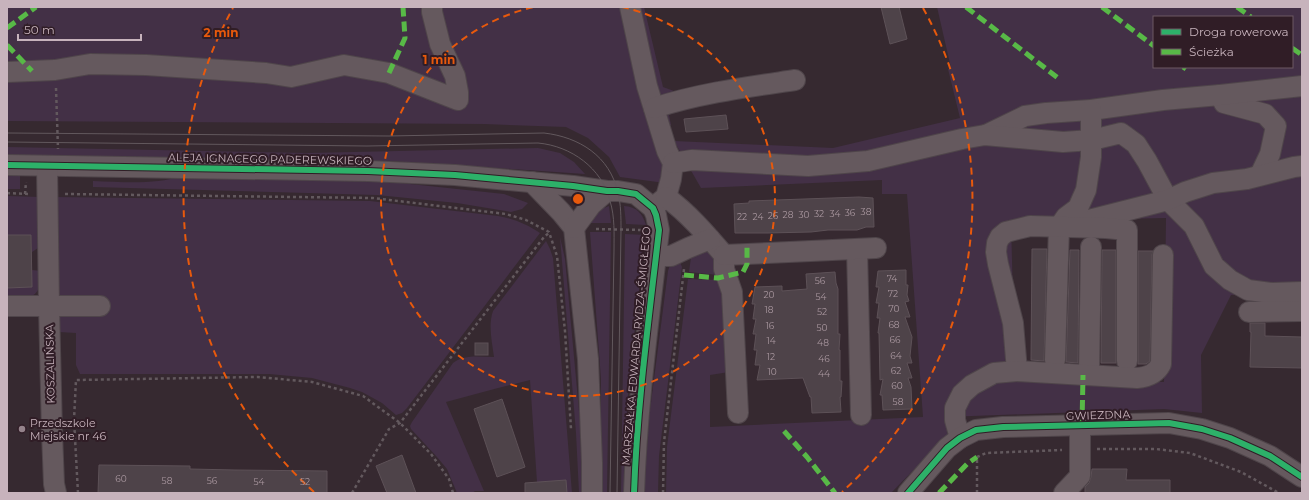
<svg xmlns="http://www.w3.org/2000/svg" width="1309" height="500" font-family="Montserrat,sans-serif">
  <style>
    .green { fill: #433046; fill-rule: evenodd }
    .building { fill: #4e4349; stroke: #5d5157 }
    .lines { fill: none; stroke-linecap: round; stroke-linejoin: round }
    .minor-casing { stroke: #4f454a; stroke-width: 22 }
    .path { stroke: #63595e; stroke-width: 2.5; stroke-dasharray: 3 3; stroke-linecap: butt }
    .minor { stroke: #65595e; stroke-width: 20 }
    .tram { stroke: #62585d; stroke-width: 1 }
    .quiet { stroke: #58b947; stroke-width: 5; stroke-dasharray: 10 5; stroke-linecap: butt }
    .cycleway-casing { stroke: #301d26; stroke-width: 8 }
    .cycleway { stroke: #2db169; stroke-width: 6 }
    .ring { fill: none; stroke: #e8590c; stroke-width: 2; stroke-dasharray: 7 5 }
    .poi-dot { fill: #94838b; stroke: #301d26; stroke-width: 1.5 }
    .labels { text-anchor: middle; stroke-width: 4; stroke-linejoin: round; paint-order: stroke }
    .number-label { font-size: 9px; fill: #a9979f }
    .street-label { font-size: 11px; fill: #c7b3bc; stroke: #301d26 }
    .poi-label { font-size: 11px; fill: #c7b3bc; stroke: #301d26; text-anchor: start }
    .centre { fill: #e8590c; stroke: #301d26; stroke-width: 2 }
    .ring-label { font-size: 12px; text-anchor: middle; font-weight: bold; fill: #e8590c; stroke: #301d26; stroke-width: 4; stroke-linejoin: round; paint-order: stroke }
  </style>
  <rect width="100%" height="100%" fill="#362930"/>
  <g class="green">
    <polygon points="7,7 644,7 663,87 674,91 678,109 669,115 671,125 655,125 665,163 665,183 620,177 609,157 588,138 566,127 484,124 7,121"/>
    <path d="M937 7H1302V293L1231 295 1201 355 1202 413 1164 409 946 417 948 435 891 493H666L667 447 688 279 719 280 726 294 729 372 710 375V427L923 417 907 194H882V180L701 188 674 141 833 148 960 118 948 69 951 68ZM1154 17H1292V67H1154ZM1166 218 1164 382 1015 379 1011 221Z"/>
    <polygon points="7,147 308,153 538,148 560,153 574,162 585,174 390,161 7,156"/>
    <polygon points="7,174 20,175 20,189 7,189"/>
    <path d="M182 176 354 178 504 194 528 203 522 209 511 212 457 203 377 195 93 187V181C123 182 154 185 182 176Z"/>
    <polygon points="7,196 41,197 38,248 32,252 31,235 7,235"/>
    <path d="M55 197 370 201 498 216C514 219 527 224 540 233L407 408 402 413 396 415 382 403 362 392 350 388 312 378 269 374H80L76 365V333L59 332V310L71 297 58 295Z"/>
    <path d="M609 206 611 223H591C594 211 598 210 609 206Z"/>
    <path d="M624 206C637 207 642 213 646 225L626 224Z"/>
    <polygon points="590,232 611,232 607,493 601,493 601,379"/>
    <polygon points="625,234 645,235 631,364 627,405 626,493 621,493"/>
    <polygon points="560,237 565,259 580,422 582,493 579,493 576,433"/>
    <path d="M546 241 550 249 553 258 572 493H567L537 482 530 380 498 388 446 402 484 491H475L472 493H457L447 469 437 457 411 429 410 426 412 422 453 363C464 354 480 357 494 357 492 342 488 325 493 311Z"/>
    <polygon points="705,247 713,252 718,275 689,272 692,250"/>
    <polygon points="680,262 682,267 659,456 658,493 644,493 649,418 668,271 670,265"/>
    <path d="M32 270 41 271C40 300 33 297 7 298V288L32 287Z"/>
  </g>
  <g class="building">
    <polygon points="881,7 899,7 907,39 890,44"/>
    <polygon points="726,115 728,129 686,132 684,119"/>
    <polygon points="859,197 873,198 874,227 866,227 857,230 828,230 811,232 767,233 735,233 734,204 749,203 749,201"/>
    <polygon points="7,235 31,235 32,287 7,288"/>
    <polygon points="1032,249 1047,249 1044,361 1031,360"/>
    <polygon points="1070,250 1079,250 1078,363 1066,362"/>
    <polygon points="1102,250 1116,250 1116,363 1101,363"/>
    <polygon points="1138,251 1153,251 1152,255 1150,361 1146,364 1138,364"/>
    <polygon points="906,270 906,285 908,285 907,295 909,301 905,302 910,317 905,317 912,337 910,356 912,363 907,363 912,378 908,378 911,387 912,409 883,410 882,395 880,395 883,379 880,380 879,333 878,333 880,318 877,318 879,303 876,303 879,287 876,287 878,271"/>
    <polygon points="835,272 836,283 838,289 838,334 840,334 839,350 840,350 840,381 842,381 841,397 840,397 841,412 812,413 811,397 810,397 803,378 757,380 760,365 755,365 757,350 754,350 756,334 753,334 756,319 753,319 755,304 752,304 755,287 782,286 782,291 807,289 806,274"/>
    <polygon points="1250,323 1265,323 1265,336 1302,337 1302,368 1250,367 1251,332 1250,332"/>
    <rect x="475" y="343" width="13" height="12"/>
    <polygon points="502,399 525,467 497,477 474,409"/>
    <polygon points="402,455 416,493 387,493 376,466"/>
    <polygon points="99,465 190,466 190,469 235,470 327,471 327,493 98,493"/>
    <polygon points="1092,469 1127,469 1126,480 1170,480 1170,493 1085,493 1085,487 1089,483 1091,477"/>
    <polygon points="566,480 567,493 525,493 525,483"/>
  </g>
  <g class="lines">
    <defs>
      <g id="minor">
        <polyline points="630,7 647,86 667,151 673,163 671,179 666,197 656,205"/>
        <polyline points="7,72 55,70 90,64 146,65 266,73 291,77 344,65 389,73 458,100 458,92 455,76 440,44 432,12 432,7"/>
        <polyline points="1220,95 1224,103 1265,114 1276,126 1270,154 1260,175"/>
        <path d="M654 108C700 93 748 87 795 80"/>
        <polyline points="986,135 1025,116 1046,113 1091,110 1163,100 1220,95 1302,86"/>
        <polyline points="673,163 692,160 808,166 868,161 962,139 985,135 1063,142 1092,140 1121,133 1136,144 1147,161 1168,200 1194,226 1214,266 1230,280 1248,290 1272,293 1302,292"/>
        <path d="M7 165 368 171 455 175 573 186 607 191H618L636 194 653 208 656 215 659 230C649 318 637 405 634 493"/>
        <polyline points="47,166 49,306 52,433 54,484 56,493"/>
        <polyline points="532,182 561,212 574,228 588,359 592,463 592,493"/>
        <path d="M666 197C688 213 706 234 724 255V269L732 292 738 413"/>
        <polyline points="1086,225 1089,220 1168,200 1185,192 1213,183 1247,179 1294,167 1302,166"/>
        <polyline points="574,228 591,205 607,191"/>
        <polyline points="857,249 861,415"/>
        <polyline points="724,255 876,248"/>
        <polyline points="656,256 671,256 688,248 710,239"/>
        <polyline points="7,306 100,306"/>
        <polyline points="1249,312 1302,311"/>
        <polyline points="1055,360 1059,227 1066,217 1078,208 1086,190 1091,157 1091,110"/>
        <polyline points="1017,371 1013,323 998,264 996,252 997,243 1000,237 1006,232 1030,226 1106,228 1127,230 1127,361"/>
        <polyline points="1089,375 1091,247"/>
        <path d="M960 438 955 420V408L962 394 972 385 994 373 1017 371 1137 378C1148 377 1156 374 1161 364L1163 255"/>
        <polyline points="908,493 947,448 960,438 976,430 1003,427 1169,423 1202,429 1230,438 1270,456 1302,477"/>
        <polyline points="1064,493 1080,476 1080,425"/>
      </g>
    </defs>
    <use href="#minor" class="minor-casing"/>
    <g class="path">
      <polyline points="56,88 58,149"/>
      <polyline points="7,193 30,194"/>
      <polyline points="25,194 26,182"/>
      <polyline points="65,194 373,198 506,214 526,220 549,232 557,256 565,331 571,429"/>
      <polyline points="596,229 641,230"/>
      <polyline points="1097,449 1156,449 1190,453 1241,472 1279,493"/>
      <polyline points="78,493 74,420 76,380 258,377 312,382 363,396 400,423 431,454 449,479 453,493"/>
      <polyline points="352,493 389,429 400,423 544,237 550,232"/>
      <polyline points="663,493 664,442 684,269"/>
      <polyline points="977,493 977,457 986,453 1062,450"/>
    </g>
    <use href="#minor" class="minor"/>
    <g class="tram">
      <path d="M7 133 389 136 544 133C579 137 610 156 618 193 621 205 621 217 621 230L617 493"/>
      <path d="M7 142 367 146 538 143C571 146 602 168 610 201 615 217 614 234 614 250L610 493"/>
    </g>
    <g class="quiet">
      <polyline points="966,7 1058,78"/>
      <polyline points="1102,7 1154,46"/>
      <polyline points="1237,7 1251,17"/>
      <polyline points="7,28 36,7"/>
      <polyline points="7,45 32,71"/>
      <polyline points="1292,48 1302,55"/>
      <polyline points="1183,67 1186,69"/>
      <polyline points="389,73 405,38 403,7"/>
      <polyline points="684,275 718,278 743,272 747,264 747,245"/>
      <polyline points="1082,425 1083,375"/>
      <polyline points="784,431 807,457 835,493"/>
      <polyline points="939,493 967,464 977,457"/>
    </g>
    <defs>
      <g id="cycleway">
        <path d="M7 165 368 171 455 175 573 186 607 191H618L636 194 653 208 656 215 659 230C649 318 637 405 634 493"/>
        <polyline points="908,493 947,448 960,438 976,430 1003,427 1169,423 1202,429 1230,438 1270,456 1302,477"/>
      </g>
    </defs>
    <use href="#cycleway" class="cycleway-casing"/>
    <use href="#cycleway" class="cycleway"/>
  </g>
  <g class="ring">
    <path d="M622 7A197 197 0 1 1 534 7"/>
    <path d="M314 492A394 394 0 0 1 233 8M923 8A394 394 0 0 1 842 492"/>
  </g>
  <circle class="poi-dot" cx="22" cy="429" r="4"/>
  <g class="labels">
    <g class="number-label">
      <text x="866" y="215">38</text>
      <text x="850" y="216">36</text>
      <text x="819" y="217">32</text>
      <text x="835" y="217">34</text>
      <text x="788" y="218">28</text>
      <text x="804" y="218">30</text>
      <text x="773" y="219">26</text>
      <text x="742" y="220">22</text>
      <text x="758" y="220">24</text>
      <text x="892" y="282">74</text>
      <text x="820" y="284">56</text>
      <text x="893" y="297">72</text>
      <text x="769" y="298">20</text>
      <text x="821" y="300">54</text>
      <text x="894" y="312">70</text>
      <text x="769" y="313">18</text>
      <text x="822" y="315">52</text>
      <text x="894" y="328">68</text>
      <text x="770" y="329">16</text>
      <text x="822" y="331">50</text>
      <text x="895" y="343">66</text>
      <text x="771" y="344">14</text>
      <text x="823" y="346">48</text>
      <text x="896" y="359">64</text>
      <text x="771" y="360">12</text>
      <text x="824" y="362">46</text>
      <text x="896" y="374">62</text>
      <text x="772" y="375">10</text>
      <text x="824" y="377">44</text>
      <text x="897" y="389">60</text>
      <text x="898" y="405">58</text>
      <text x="121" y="482">60</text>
      <text x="167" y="484">58</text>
      <text x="212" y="484">56</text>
      <text x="259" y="485">54</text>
      <text x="305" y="485">52</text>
    </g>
    <g class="street-label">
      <text transform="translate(270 159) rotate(1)" y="4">ALEJA IGNACEGO PADEREWSKIEGO</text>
      <text transform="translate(636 346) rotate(-85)" y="4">MARSZAŁKA EDWARDA RYDZA-ŚMIGŁEGO</text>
      <text transform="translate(50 364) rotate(-91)" y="4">KOSZALIŃSKA</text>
      <text transform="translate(1098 415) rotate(-2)" y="4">GWIEZDNA</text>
    </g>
    <g class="poi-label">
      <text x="30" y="427">Przedszkole<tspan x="30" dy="13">Miejskie nr 46</tspan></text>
    </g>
  </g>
  <circle cx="578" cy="199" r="6" class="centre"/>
  <g class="ring-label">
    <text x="221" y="37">2 min</text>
    <text x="439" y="64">1 min</text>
  </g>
  <rect width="1309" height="500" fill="none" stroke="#c7b3bc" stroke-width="16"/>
  <rect x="1153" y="16" width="140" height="52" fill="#301d26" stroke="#6c5962"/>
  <rect x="1161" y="29" width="20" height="6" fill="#2db169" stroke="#6c5962"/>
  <text x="1189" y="36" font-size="12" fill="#c7b3bc">Droga rowerowa</text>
  <rect x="1161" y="49" width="20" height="6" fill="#58b947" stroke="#6c5962"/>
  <text x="1189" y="56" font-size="12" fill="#c7b3bc">Ścieżka</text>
  <path d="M18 34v6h123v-6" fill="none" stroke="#c7b3bc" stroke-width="2"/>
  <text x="24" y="34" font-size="12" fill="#c7b3bc" stroke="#301d26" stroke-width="3" paint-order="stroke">50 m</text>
</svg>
